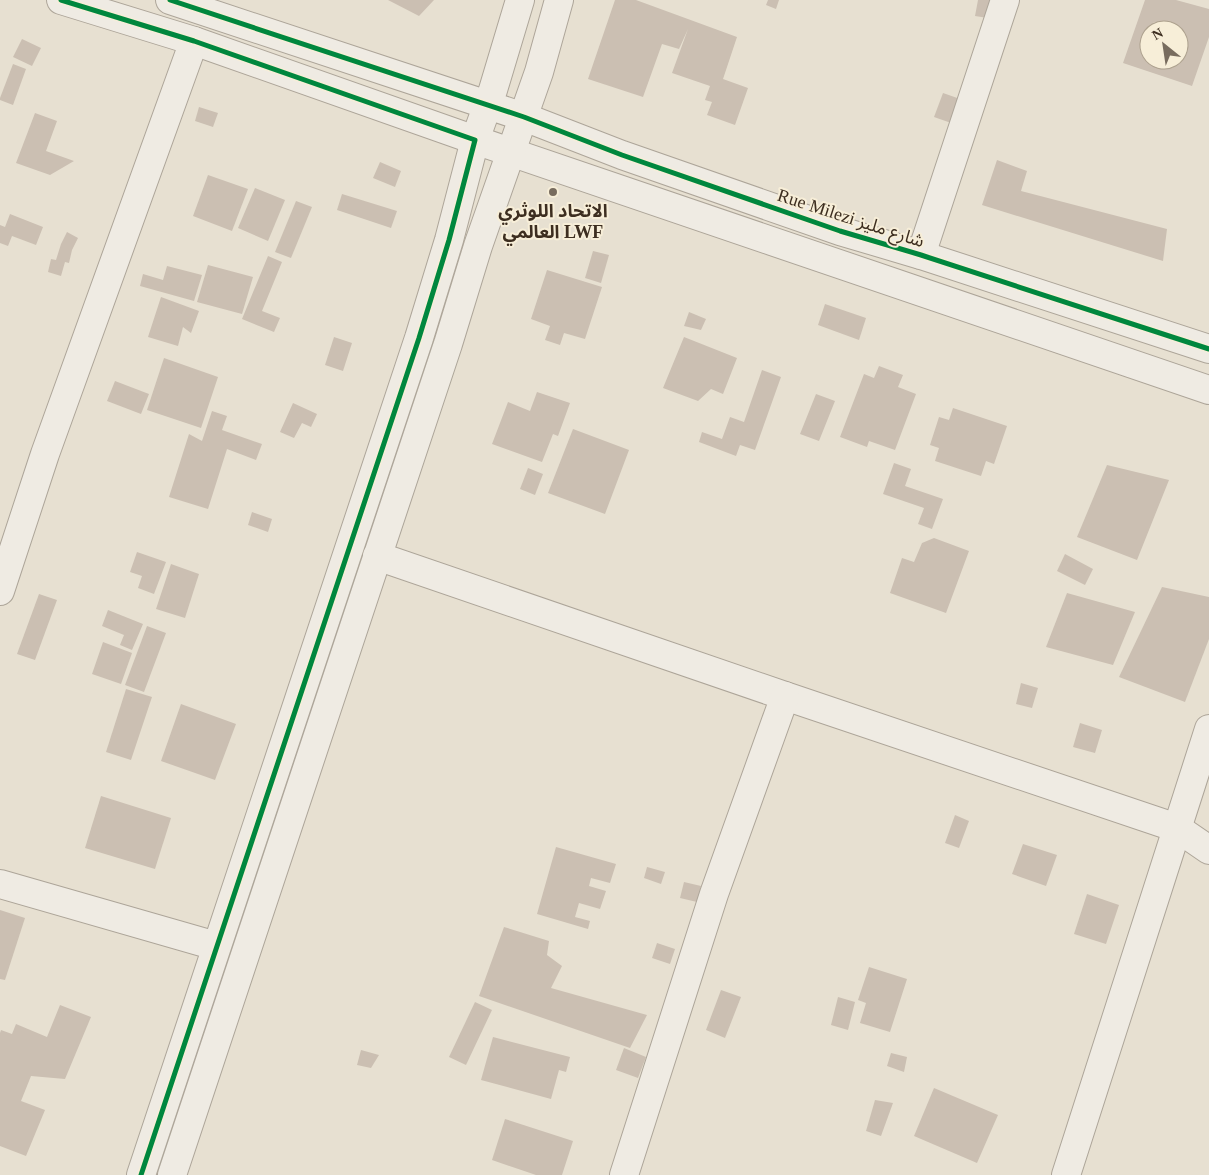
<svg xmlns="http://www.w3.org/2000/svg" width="1209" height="1175" font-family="'Times New Roman','Noto Sans Arabic',serif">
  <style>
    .building { fill: #cbbfb2; fill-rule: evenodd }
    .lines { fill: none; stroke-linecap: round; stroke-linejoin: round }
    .minor-casing { stroke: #ada599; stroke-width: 30 }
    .minor { stroke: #efebe3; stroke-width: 28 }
    .cycleway-casing { stroke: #f7eed8; stroke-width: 8 }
    .cycleway { stroke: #00873e; stroke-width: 5 }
    .poi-dot { fill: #786c5e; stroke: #f7eed8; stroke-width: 2 }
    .labels { text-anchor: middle; stroke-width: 4; stroke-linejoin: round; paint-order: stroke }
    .poi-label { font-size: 18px; font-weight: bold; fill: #3d2e20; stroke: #f7eed8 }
    .street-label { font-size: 18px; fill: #3d2e20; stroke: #f7eed8 }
  </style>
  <rect width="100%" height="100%" fill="#e7e0d1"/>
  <g class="building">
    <polygon points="388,0 434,0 419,16"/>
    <polygon points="615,0 636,0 737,37 723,79 748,88 735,125 707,115 712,102 705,100 710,86 672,73 688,29 679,49 662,44 643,97 588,79"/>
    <polygon points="768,0 779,0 776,9 766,5"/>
    <polygon points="978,0 992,0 988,18 975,16"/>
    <path d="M1145 0H1176L1209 9V37L1192 86 1123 63ZM1149 30H1179V60H1149Z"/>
    <polygon points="22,39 41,48 32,66 13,57"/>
    <polygon points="13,64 26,69 13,105 0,100 0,98"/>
    <polygon points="943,93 963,100 954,124 934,117"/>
    <polygon points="199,107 218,113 213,127 195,121"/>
    <polygon points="35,113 57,121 46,151 74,161 50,175 16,163"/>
    <polygon points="997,160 1027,171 1021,191 1167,229 1163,261 982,205"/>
    <polygon points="380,162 401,171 395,187 373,178"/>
    <polygon points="208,175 248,189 232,231 193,216"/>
    <polygon points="255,188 285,200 268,241 238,228"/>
    <polygon points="342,194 397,211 391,228 337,210"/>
    <polygon points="296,201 312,207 291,258 275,252"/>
    <polygon points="10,214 43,227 36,245 12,236 8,246 0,243 0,225 5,227"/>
    <polygon points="67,232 78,238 72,250 69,263 65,262 61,276 48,272 51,259 56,260 61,244"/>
    <polygon points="593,251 609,255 601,283 585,278"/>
    <polygon points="268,256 282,262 262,311 280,318 274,332 242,319"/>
    <polygon points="208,265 253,277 242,314 197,302"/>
    <polygon points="167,266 202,275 194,301 140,286 143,274 163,280"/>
    <polygon points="547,270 602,287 585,339 564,333 560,345 545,340 550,326 531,319"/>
    <polygon points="161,297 199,311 191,333 183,327 178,346 148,337"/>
    <polygon points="825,304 866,318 859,340 818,325"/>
    <polygon points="689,312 706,319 701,330 684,326"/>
    <polygon points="334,337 352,343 343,371 325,365"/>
    <polygon points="684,337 737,358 723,394 711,389 698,401 663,388"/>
    <polygon points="164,358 218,377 201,428 147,410"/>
    <polygon points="879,366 903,375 898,387 916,394 895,450 869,441 867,447 840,437 864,374 874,378"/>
    <polygon points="762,370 781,377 755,450 740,445 736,456 699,442 702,432 722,439 730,417 744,422"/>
    <polygon points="115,381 149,394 141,414 107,401"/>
    <polygon points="537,392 570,403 558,436 553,434 542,462 492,444 508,402 530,411"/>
    <polygon points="816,394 835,401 819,441 800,434"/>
    <polygon points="293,403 317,414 311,427 302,423 294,438 280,432"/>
    <polygon points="953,408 1007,426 994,464 986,461 981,476 935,461 939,448 930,445 939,417 949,420"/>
    <polygon points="212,411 227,416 222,430 262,444 256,460 227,449 208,509 169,497 189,434 202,441"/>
    <polygon points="573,429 629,450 605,514 548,493"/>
    <polygon points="894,463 911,469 905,486 943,499 932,529 918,524 924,508 883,494"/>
    <polygon points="1107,465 1169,480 1137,560 1077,537"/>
    <polygon points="528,468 543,474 535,495 520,489"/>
    <polygon points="252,512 272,519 268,532 248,525"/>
    <polygon points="934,538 969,551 946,613 890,593 902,558 914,562 922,543"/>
    <polygon points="137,552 166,562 154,594 138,588 142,576 130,572"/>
    <polygon points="1065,554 1093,569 1085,585 1057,571"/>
    <polygon points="171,564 199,574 185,618 156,609"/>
    <polygon points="1162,587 1209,597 1209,639 1185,702 1119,677"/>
    <polygon points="1067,593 1135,612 1113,665 1046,647"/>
    <polygon points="39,594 57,600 35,660 17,654"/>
    <polygon points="108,610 143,624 132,650 120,645 124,635 102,626"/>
    <polygon points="147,626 166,633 144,692 125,685"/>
    <polygon points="103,642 132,653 121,684 92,674"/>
    <polygon points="1021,683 1038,688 1032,708 1016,704"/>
    <polygon points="126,689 152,697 131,760 106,752"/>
    <polygon points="181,704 236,724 215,780 161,761"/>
    <polygon points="1080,723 1102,730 1095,753 1073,747"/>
    <polygon points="101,796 171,818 155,869 85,848"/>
    <polygon points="955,815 969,821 959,848 945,843"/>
    <polygon points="1023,844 1057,855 1046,886 1012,874"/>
    <polygon points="556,847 616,864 610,883 591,878 589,886 606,891 600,909 579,903 575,917 590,921 588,929 537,914"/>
    <polygon points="647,867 665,872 661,884 644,878"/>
    <polygon points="684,882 701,886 697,902 680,898"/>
    <polygon points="1087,894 1119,905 1106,944 1074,934"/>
    <polygon points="0,910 25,918 5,980 0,979"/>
    <polygon points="504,927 549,941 547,955 562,966 551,988 647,1015 630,1048 479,996"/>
    <polygon points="657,943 675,949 670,964 652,958"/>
    <polygon points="869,967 907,979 890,1032 860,1023 866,1003 858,1000"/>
    <polygon points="721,990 741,997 725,1038 706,1030"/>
    <polygon points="838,997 855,1002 848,1030 831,1025"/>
    <polygon points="475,1002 492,1010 466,1065 449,1057"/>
    <polygon points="60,1005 91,1017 65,1079 31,1076 21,1101 45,1110 26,1156 0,1146 0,1033 1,1030 12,1034 16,1024 47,1037"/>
    <polygon points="493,1037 570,1057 566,1072 559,1070 551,1099 481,1080"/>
    <polygon points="624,1048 646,1057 638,1078 616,1070"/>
    <polygon points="361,1050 379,1055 371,1068 357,1065"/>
    <polygon points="891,1053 907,1057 904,1072 887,1066"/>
    <polygon points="934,1088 998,1115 977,1163 914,1136"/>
    <polygon points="875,1100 893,1103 881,1136 866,1131"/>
    <polygon points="505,1119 573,1141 562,1175 536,1175 492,1160"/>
  </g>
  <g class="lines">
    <defs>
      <g id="minor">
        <polyline points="61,0 194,41 475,140 449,240 419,338 141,1175"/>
        <polyline points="170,0 524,117 622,155 840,231 921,255 1209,349"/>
        <polyline points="520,0 493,90 475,140 1209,390"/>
        <polyline points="921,255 1005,0"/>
        <polyline points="377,556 785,696 1177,828 1209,850"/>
        <polyline points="0,591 45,454 194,41"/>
        <polyline points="0,884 216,946"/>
        <polyline points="172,1175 448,344 478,246 539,72 559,0"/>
        <polyline points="624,1175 714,894 785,696"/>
        <polyline points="1066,1175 1209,729"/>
      </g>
    </defs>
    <use href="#minor" class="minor-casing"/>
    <use href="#minor" class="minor"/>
    <defs>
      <g id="cycleway">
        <polyline points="61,0 194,41 475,140 449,240 419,338 141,1175"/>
        <polyline points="170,0 524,117 622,155 840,231 921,255 1209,349"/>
      </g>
    </defs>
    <use href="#cycleway" class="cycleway-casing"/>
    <use href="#cycleway" class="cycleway"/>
  </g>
  <circle class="poi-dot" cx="553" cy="192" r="5"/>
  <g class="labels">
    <g class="poi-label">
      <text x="553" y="217">الاتحاد اللوثري<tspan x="553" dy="21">العالمي LWF</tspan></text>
    </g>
    <g class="street-label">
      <text transform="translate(851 218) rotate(18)" y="6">Rue Milezi شارع مليز</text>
    </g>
  </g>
  <g transform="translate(1164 45) rotate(330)"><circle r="24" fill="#f7eed8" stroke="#ada18e"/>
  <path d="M0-4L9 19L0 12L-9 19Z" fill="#786c5e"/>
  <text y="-8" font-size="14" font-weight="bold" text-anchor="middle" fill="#3d2e20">N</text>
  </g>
</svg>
